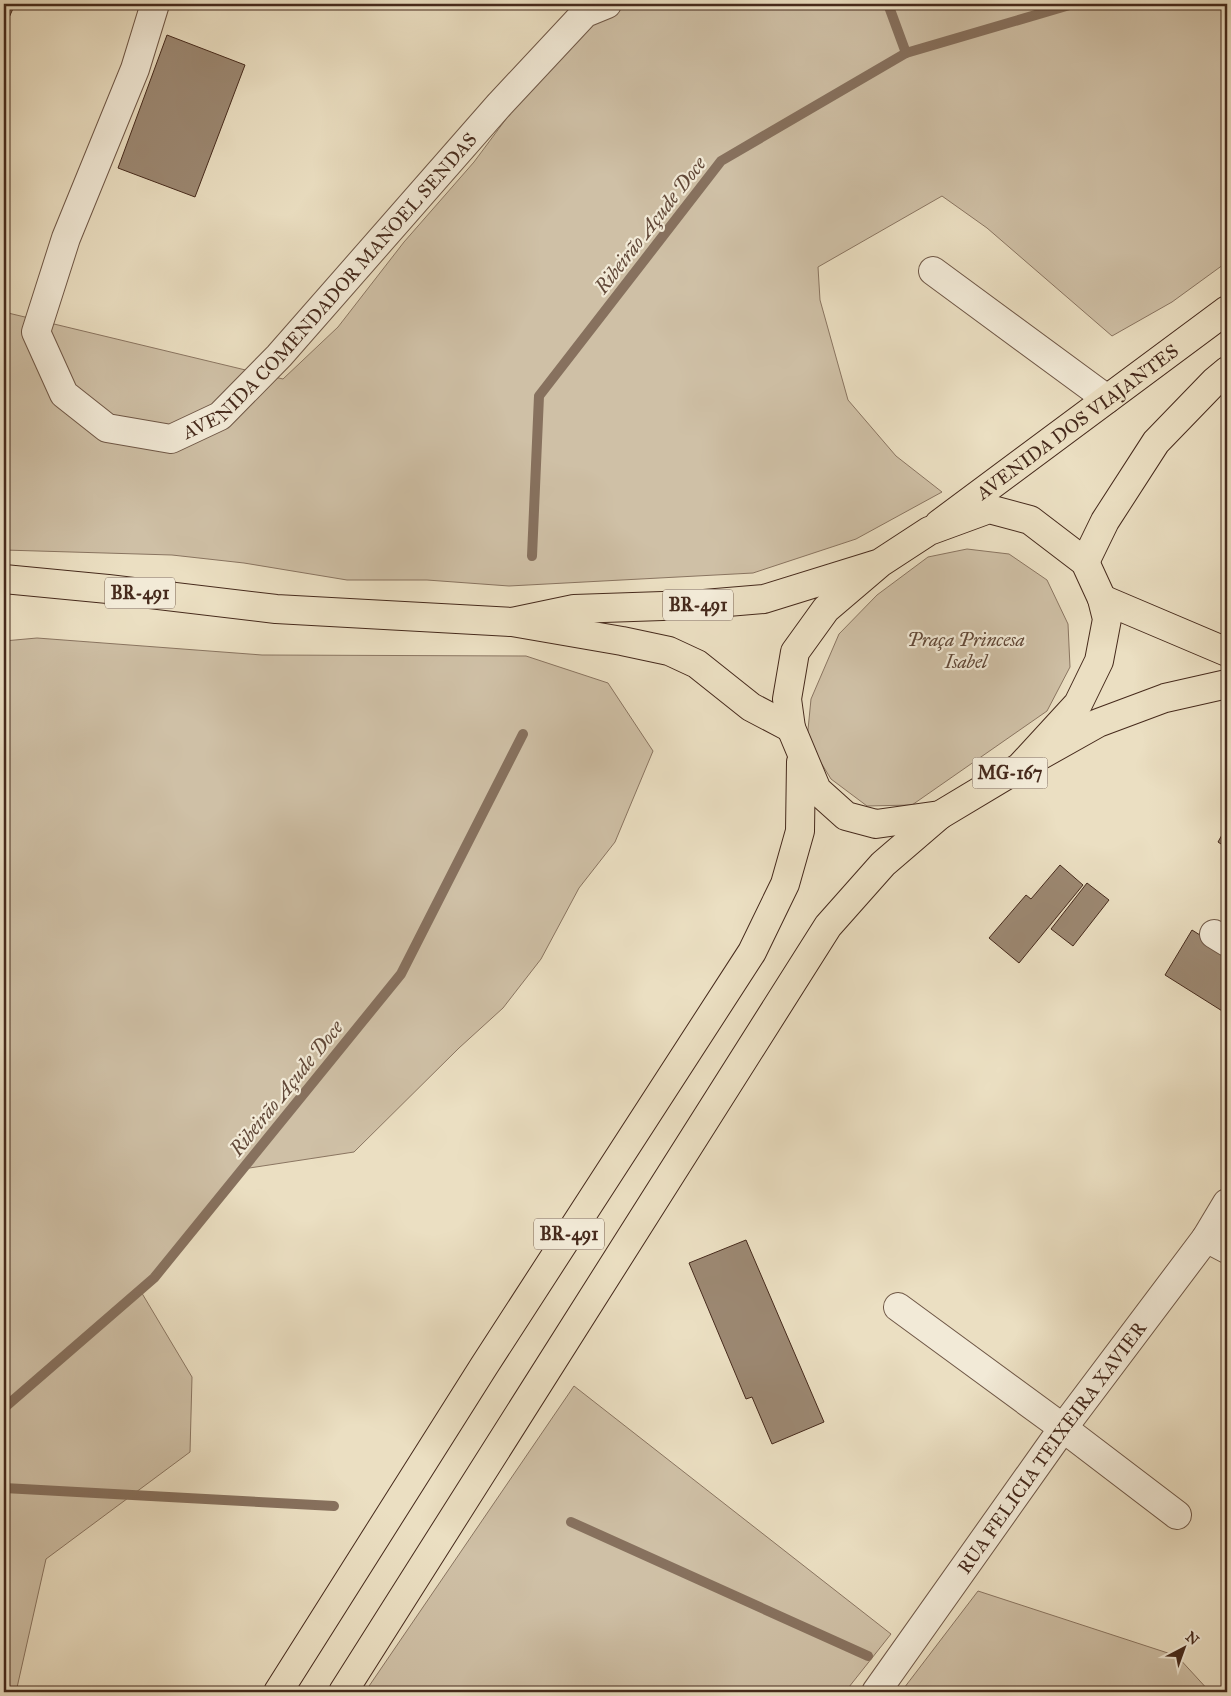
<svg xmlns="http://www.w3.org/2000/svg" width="1231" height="1696" font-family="'IM FELL Great Primer',serif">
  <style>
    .green { fill: #cfc0a6; stroke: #8a7561 }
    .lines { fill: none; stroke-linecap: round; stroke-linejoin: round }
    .stream { stroke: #87715e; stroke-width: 10 }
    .building { fill: #9c8872; stroke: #462a1c }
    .minor-casing { stroke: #6f5746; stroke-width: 30 }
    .major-casing { stroke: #462a1c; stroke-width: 30 }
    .highway-casing { stroke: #462a1c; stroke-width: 30 }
    .minor { stroke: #f2ead7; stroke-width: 28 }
    .major { stroke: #ebdfc2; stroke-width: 28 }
    .highway { stroke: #ebdfc2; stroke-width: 28 }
    .labels { text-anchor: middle; stroke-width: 4.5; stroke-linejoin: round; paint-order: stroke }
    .shield { fill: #f2ead7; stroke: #7a6454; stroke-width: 1 }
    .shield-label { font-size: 18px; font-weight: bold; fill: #462a1c }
    .street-label { font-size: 19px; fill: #462a1c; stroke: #f2ead7 }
    .park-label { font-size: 19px; font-style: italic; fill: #614838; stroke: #f2ead7 }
    .water-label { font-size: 20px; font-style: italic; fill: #614838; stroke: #f2ead7 }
  </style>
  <rect width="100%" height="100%" fill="#ebdfc2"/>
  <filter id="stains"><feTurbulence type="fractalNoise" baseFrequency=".004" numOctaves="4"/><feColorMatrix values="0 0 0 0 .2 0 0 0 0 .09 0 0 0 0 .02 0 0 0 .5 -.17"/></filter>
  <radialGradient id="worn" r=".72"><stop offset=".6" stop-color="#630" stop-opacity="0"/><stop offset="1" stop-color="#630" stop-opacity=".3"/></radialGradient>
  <g class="green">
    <polygon points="626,4 1227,4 1227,262 1172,302 1112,336 987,228 942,196 818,267 820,300 848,400 896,456 942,492 856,539 753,573 509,586 427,580 347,580 244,563 172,555 4,550 4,312 283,379 338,327 404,242 474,162 585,13"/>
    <polygon points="967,549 1009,554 1047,580 1068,624 1070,667 1047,711 912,805 867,806 831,779 807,740 811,699 839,634 877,595 928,557"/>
    <polygon points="37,638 262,655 526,656 608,683 653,751 615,842 579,888 541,959 503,1008 459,1048 354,1152 243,1169 140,1290 192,1377 190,1452 46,1559 16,1692 4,1692 4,641"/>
    <polygon points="574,1386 891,1634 845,1692 365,1692"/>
    <polygon points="978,1591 1177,1656 1210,1692 901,1692"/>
  </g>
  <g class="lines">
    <g class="stream">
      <polyline points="888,4 906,53"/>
      <polyline points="532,556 539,396 721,161 906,53 1073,4"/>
      <polyline points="4,1408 154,1278 401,974 523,734"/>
      <polyline points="4,1488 334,1506"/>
      <polyline points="571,1522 868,1656"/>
    </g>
  </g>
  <g class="building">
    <polygon points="4,4 15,4 4,29"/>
    <polygon points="167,35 245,65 195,197 118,168"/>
    <polygon points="1227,826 1227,848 1218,842"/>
    <polygon points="1060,865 1083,885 1019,963 989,938 1026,895 1031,899"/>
    <polygon points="1087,883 1109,900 1073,946 1051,929"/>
    <polygon points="1192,930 1227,952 1227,1014 1165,975"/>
    <polygon points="746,1240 824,1422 772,1444 752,1397 746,1399 689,1263"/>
  </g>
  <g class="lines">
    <defs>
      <g id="minor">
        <path id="s1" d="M155 4 135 69 66 238 36 332 64 394 107 428 171 439 220 416 279 356 500 104 585 13 607 4"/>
        <polyline points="933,271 1107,399"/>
        <polyline points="1214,934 1227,942"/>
        <polyline points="1206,1238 1227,1249"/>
        <polyline points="898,1307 1063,1428 1177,1515"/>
        <path id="s2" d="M876 1692 1063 1428 1206 1238 1227 1203"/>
      </g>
      <g id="major">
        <path id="s3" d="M939 524 1227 310"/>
        <polyline points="1085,562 1105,521 1156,442 1215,381 1227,371"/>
        <polyline points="1102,599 1227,652"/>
        <polyline points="1025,764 1098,723 1165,698 1227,684"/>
      </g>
      <g id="highway">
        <polyline points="4,579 108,589 276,609 512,622 622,641 669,651 697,664 751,707 791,728"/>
        <polyline points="512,622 574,609 692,605 764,599 880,563 929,531 989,509 1030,520 1085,562 1102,599 1107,619 1099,661 1078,704 1020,767 940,815 876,824 846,816 817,790 791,728 787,699 795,652 826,609 880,563"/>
        <polyline points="278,1692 484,1366 752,952 785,884 800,831 801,762"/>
        <polyline points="343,1692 828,926 883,864 940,815"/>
      </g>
    </defs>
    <use href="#minor" class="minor-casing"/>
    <use href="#major" class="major-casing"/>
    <use href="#highway" class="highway-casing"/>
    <use href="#minor" class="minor"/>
    <use href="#major" class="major"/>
    <use href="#highway" class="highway"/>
  </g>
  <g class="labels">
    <g class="shield">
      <rect x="105" y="577.5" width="70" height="31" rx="4"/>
      <rect x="663" y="589.5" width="70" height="31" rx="4"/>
      <rect x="972.5" y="757.5" width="75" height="31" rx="4"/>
      <rect x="534" y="1218.5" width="70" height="31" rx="4"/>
    </g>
    <g class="shield-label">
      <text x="140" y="599">BR-491</text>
      <text x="698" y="611">BR-491</text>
      <text x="1010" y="779">MG-167</text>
      <text x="569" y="1240">BR-491</text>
    </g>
    <g class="street-label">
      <text dy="7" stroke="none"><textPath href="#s1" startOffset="760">AVENIDA COMENDADOR MANOEL SENDAS</textPath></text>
      <text dy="7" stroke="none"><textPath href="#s3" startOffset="172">AVENIDA DOS VIAJANTES</textPath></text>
      <text dy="7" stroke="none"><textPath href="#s2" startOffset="301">RUA FELICIA TEIXEIRA XAVIER</textPath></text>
    </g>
    <g class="park-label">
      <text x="966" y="646">Praça Princesa<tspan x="966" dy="22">Isabel</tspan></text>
    </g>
    <g class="water-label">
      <text transform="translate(650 225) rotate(-52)" y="7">Ribeirão Açude Doce</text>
      <text transform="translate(286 1088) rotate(-51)" y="7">Ribeirão Açude Doce</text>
    </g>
  </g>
  <rect width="1231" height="1696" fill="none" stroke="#ebdfc2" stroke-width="20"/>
  <rect x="5" y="5" width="1221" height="1686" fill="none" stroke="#462a1c" stroke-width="2.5"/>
  <rect x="10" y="10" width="1211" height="1676" fill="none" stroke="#462a1c"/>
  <g transform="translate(1184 1648) rotate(41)" stroke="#f2ead7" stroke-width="4" paint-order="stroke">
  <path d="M0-4L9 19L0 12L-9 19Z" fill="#462a1c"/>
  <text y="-8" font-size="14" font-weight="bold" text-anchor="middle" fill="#462a1c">N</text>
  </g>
  <rect width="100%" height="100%" filter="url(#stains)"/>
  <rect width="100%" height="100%" fill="url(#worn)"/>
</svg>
